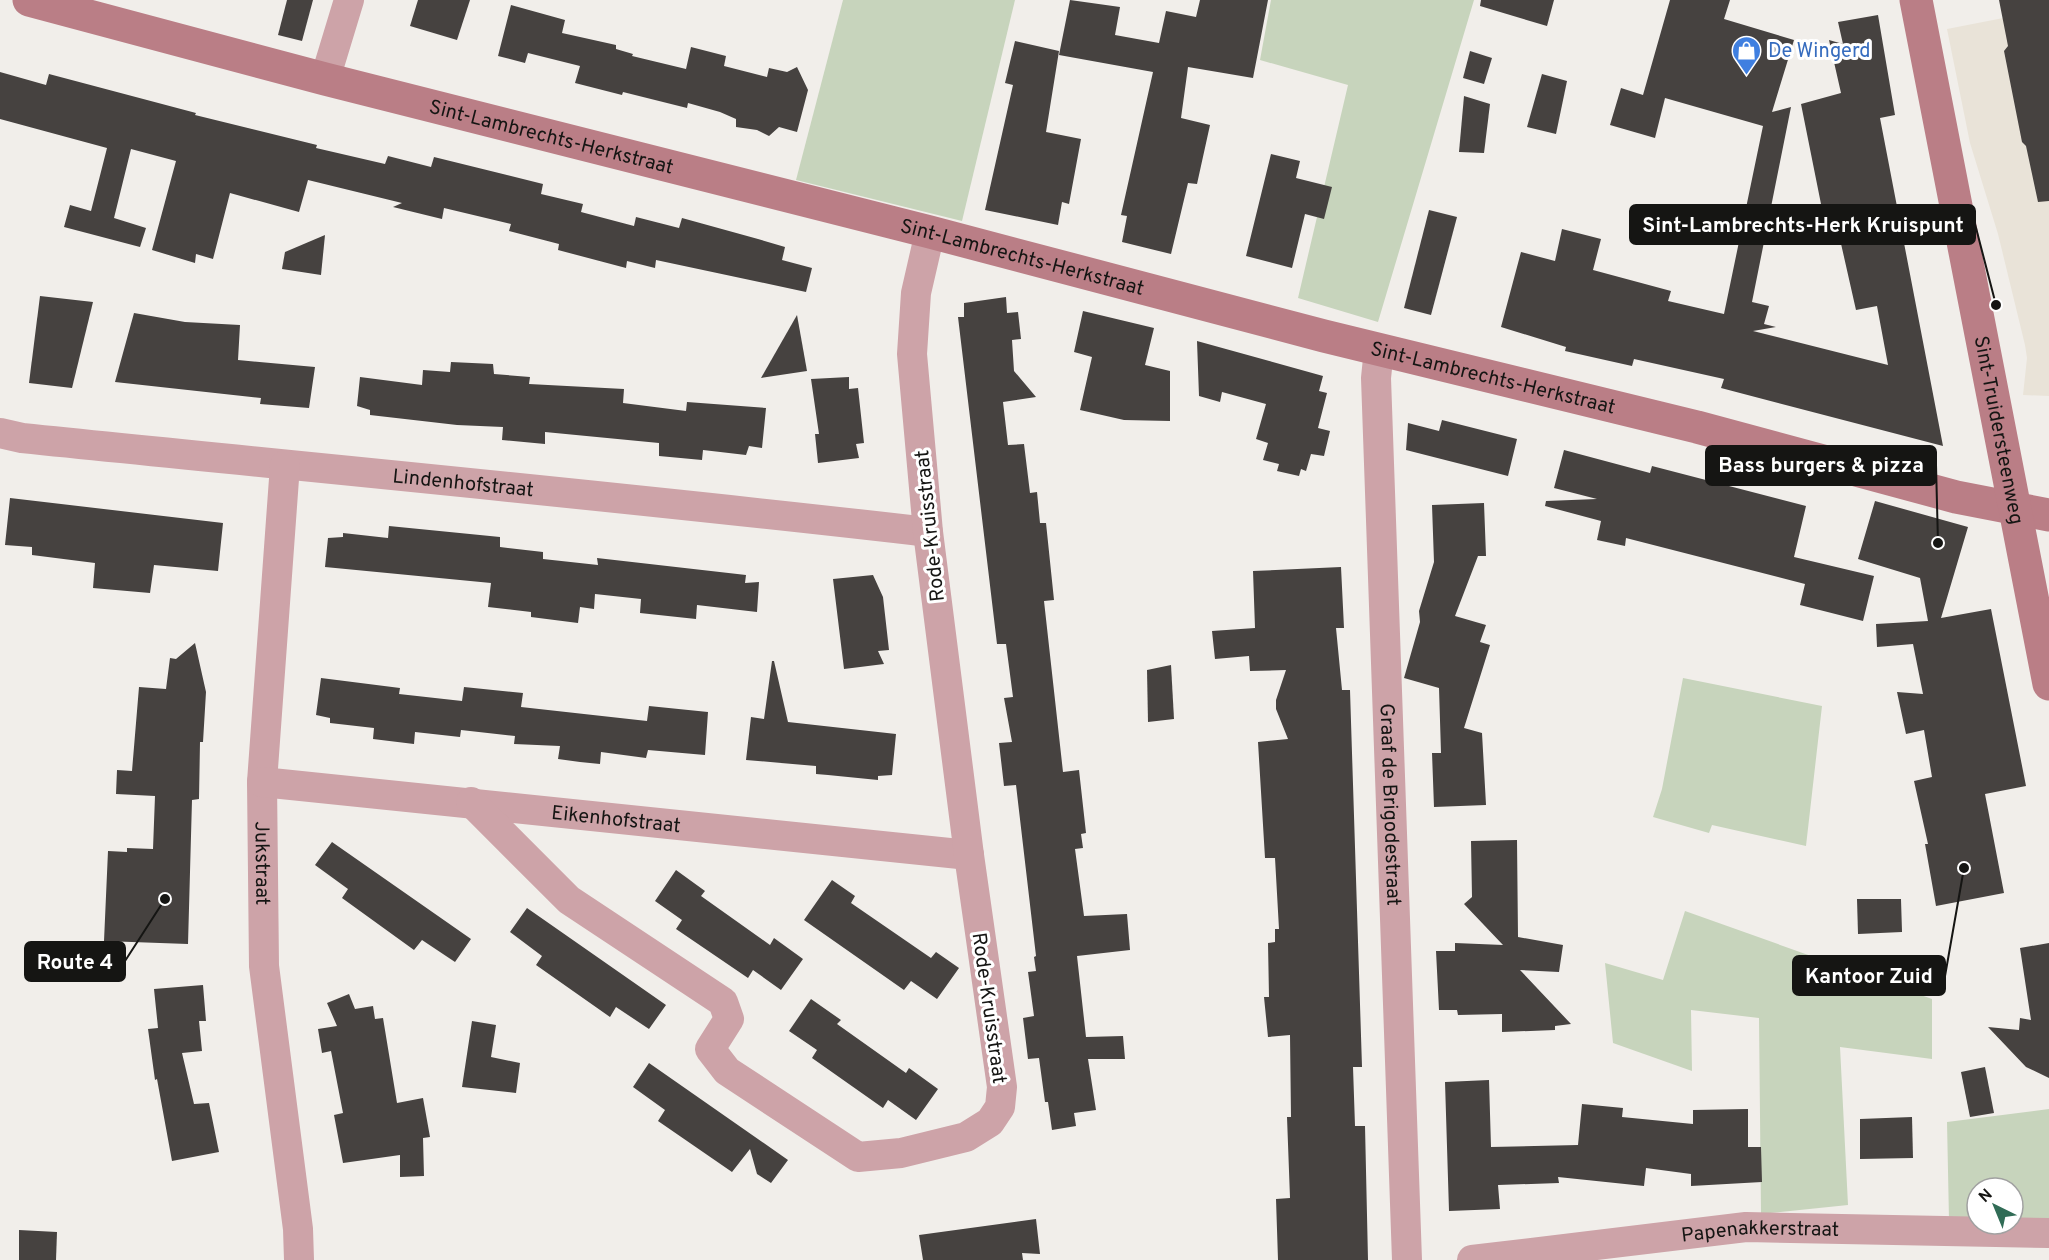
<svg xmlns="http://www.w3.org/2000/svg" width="2049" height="1260" font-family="Overpass,sans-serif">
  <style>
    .built { fill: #e9e3d8 }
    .green { fill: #c7d4bc }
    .building { fill: #464240 }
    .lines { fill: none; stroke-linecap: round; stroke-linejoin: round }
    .street { stroke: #cda3a8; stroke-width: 30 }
    .secondary { stroke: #ba7e86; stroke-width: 33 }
    .labels { text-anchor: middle; stroke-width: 6; stroke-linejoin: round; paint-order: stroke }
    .shop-label { font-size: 20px; fill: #366cbe; stroke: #fff; text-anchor: start }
    .street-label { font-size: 20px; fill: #151513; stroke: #fff }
    .leader { fill: none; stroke: #151513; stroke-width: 2 }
    .callout-dot { fill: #151513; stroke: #fff; stroke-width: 2 }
    .callout { fill: #151513; stroke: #151513; stroke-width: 2 }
    .callout-label { font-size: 21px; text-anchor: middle; font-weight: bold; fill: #fff }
  </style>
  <rect width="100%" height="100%" fill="#f1eeea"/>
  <polygon class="built" points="2049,9 2049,396 2023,395 2027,358 2025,345 1998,234 1970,143 1947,29"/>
  <g class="green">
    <polygon points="843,0 1015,0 962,221 796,180"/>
    <polygon points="1271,0 1474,0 1378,322 1298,298 1348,85 1260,60"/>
    <polygon points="1683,678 1822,706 1806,846 1712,825 1709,833 1653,817 1662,789"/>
    <polygon points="1685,911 1932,999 1932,1059 1840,1047 1848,1205 1761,1214 1759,1018 1691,1010 1692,1071 1613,1043 1605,963 1663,980"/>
    <polygon points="2049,1109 2049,1222 2013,1221 2013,1188 1977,1188 1977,1220 1949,1220 1947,1122"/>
  </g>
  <g class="building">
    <polygon points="287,0 313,0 302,41 278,35"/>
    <polygon points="418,0 470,0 457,40 410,26"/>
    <polygon points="1070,0 1120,7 1115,35 1159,43 1166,11 1196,17 1200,0 1268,0 1253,78 1188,67 1181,118 1210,125 1197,184 1188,183 1171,254 1122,242 1127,216 1121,215 1153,72 1059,55"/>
    <polygon points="1481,0 1554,0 1547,26 1480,6"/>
    <polygon points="1670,0 1730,0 1724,19 1794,40 1772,112 1791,107 1752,302 1769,306 1764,324 1776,327 1753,331 1888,365 1877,306 1856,310 1837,226 1826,229 1801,104 1841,93 1829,40 1843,44 1838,22 1878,15 1895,115 1880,118 1943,446 1721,388 1724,379 1634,359 1632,366 1565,351 1566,347 1501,327 1521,252 1555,261 1562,229 1601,239 1593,270 1671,291 1668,301 1724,314 1763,126 1665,98 1655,138 1610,125 1621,88 1643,95"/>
    <polygon points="1999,0 2049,0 2049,201 2038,202 2026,146 2022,142 2004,51 2008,46"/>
    <polygon points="511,5 565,20 562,33 616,45 616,49 633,54 632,56 686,69 691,47 726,56 724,66 767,77 769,68 787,72 797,67 808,90 797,132 779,127 769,136 757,130 736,127 736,119 720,112 688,103 687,108 623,92 622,95 575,83 580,66 528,53 525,63 498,56"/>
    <polygon points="1015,41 1059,51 1046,132 1081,139 1069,204 1062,202 1058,225 985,210 1013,85 1005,83"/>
    <polygon points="1470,51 1492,58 1484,84 1463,78"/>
    <polygon points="0,72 46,85 49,74 196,113 195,115 317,145 316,148 385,164 388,156 431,167 434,157 543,184 541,194 583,204 581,212 634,226 636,217 679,228 682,218 758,239 785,247 782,260 812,268 806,292 656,260 655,268 627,261 626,268 558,250 559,244 509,231 511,224 444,208 442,219 393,207 402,203 308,180 299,212 230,193 213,259 196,254 195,263 152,250 176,161 131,149 114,218 146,228 140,247 64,227 70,205 91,211 107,148 0,119"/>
    <polygon points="1542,74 1567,81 1556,134 1527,127"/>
    <polygon points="1464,96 1490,104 1484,153 1459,152"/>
    <polygon points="1271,154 1300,161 1296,178 1332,187 1324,219 1305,214 1292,268 1246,256"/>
    <polygon points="1429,210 1457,217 1431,315 1404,308"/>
    <polygon points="325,235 321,275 282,269 285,252"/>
    <polygon points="40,296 93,302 72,388 29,383"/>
    <polygon points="1006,297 1007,313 1018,312 1021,339 1012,340 1014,371 1036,397 1003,402 1008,445 1024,444 1030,493 1037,492 1040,523 1046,523 1054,600 1044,601 1063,772 1079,770 1086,833 1081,834 1083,848 1075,849 1084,916 1127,914 1130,950 1077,956 1086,1037 1123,1036 1125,1059 1088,1059 1096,1110 1074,1113 1076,1126 1052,1130 1048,1102 1045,1102 1039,1058 1028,1059 1023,1018 1034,1016 1028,972 1036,971 1034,957 1036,956 1016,785 1004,786 999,743 1012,742 1004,698 1013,697 1006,644 997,644 958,317 964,317 964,303"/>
    <polygon points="1083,311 1154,328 1145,365 1170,371 1170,421 1124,420 1080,410 1092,357 1074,352"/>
    <polygon points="134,313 185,322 240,325 238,360 315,367 309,408 260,404 261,398 115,382"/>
    <polygon points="797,315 807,371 761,378"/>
    <polygon points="1197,341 1323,376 1319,391 1327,393 1318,428 1330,431 1324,456 1311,454 1306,471 1301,469 1299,476 1277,471 1279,464 1263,460 1268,443 1256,439 1266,404 1222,392 1220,402 1199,396"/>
    <polygon points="451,362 493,364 494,374 530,377 529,384 624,389 623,403 686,411 687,402 766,408 762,448 749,446 746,455 703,450 702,460 659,456 659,443 545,432 545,444 502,440 503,427 457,425 370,415 370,410 357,406 360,377 422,385 423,370 450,372"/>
    <polygon points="849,377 849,389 858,388 864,443 856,444 859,458 818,463 815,434 819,434 811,379"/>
    <polygon points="1442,420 1517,439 1508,476 1406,450 1408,423 1439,431"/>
    <polygon points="1564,450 1650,473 1652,466 1806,506 1794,557 1874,576 1863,621 1800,605 1805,584 1626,538 1625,546 1597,540 1601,521 1545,506 1546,501 1597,499 1554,488"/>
    <polygon points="10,498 223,523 218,571 154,565 150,593 93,588 95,563 32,555 32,547 5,545"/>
    <polygon points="1875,501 1968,527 1941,618 1991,609 2026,786 1985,794 2004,893 1936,906 1925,844 1928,844 1914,781 1932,777 1924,730 1906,734 1897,692 1923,694 1913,644 1877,647 1876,624 1928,621 1920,578 1858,559"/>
    <polygon points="1484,503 1486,556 1478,556 1455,616 1486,625 1480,642 1490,645 1464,728 1482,733 1486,805 1434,807 1432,753 1441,753 1439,688 1404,678 1420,622 1419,611 1434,562 1432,505"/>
    <polygon points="389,526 500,537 500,547 543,552 543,559 598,565 597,558 746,575 745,583 759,582 757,612 697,605 696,619 640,613 641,599 595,594 594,609 580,607 578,623 531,617 531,612 488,607 491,583 325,567 328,538 343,537 343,533 388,538"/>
    <polygon points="1341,567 1344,628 1336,628 1342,690 1350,690 1362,1067 1353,1067 1355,1126 1365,1126 1368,1260 1278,1260 1276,1199 1290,1198 1287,1117 1291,1117 1290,1035 1268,1037 1264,997 1269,997 1268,943 1275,942 1275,929 1279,929 1275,858 1265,858 1258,742 1288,739 1276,709 1276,700 1286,670 1250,671 1249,656 1215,659 1212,631 1255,628 1253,571"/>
    <polygon points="873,575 883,597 889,650 878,651 884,664 844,669 833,579"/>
    <polygon points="195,643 206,692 203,742 200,742 199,799 192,800 188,944 104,941 108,851 127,852 127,848 153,849 155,796 116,794 117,770 132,771 139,687 166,689 170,658 176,659"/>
    <polygon points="772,661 774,661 788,722 896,734 892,775 878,776 878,780 828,775 816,774 816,766 746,760 751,717 764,719"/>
    <polygon points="1171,665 1174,719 1148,722 1147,670"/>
    <polygon points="321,678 400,688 399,694 462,701 464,687 523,693 521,707 647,721 649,706 708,712 705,755 648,750 646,758 601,752 600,764 580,762 558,759 560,746 514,744 515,736 461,730 460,737 415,732 414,744 373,739 374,728 330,723 330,718 316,715"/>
    <polygon points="1517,840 1518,937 1563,945 1559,972 1520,970 1571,1024 1555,1026 1555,1030 1502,1032 1502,1014 1458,1015 1457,1010 1439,1010 1436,951 1455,951 1455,943 1503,945 1464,904 1472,897 1471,841"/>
    <polygon points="332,842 471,939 455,962 422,940 414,950 342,898 348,889 315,865"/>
    <polygon points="676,870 705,891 701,896 770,945 774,938 803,959 781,990 753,970 748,978 676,929 682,920 655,901"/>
    <polygon points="832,880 855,896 851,903 931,958 936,952 959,968 937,999 911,981 904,990 804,920"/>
    <polygon points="1857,899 1901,899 1902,932 1858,934"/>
    <polygon points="527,908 666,1005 649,1029 616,1007 610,1017 536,965 542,956 510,932"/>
    <polygon points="2049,943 2049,1078 2026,1067 1988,1027 2019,1030 2020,1018 2031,1020 2020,948"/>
    <polygon points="203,985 206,1021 199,1021 202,1051 182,1053 194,1104 209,1103 219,1152 172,1161 157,1079 155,1080 148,1029 158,1028 154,989"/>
    <polygon points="349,994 355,1009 373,1006 375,1019 383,1018 397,1103 423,1098 430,1137 423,1138 424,1176 400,1177 400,1155 343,1163 334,1115 343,1113 331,1051 322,1053 318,1029 337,1026 327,1003"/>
    <polygon points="811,999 841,1020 837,1024 906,1073 909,1068 938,1089 916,1120 888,1100 883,1108 812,1058 817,1050 789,1031"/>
    <polygon points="472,1021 496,1025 491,1057 520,1063 516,1093 462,1087"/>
    <polygon points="649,1063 788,1160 771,1183 757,1174 750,1149 732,1172 658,1121 665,1110 633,1087"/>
    <polygon points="1985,1067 1994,1113 1970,1117 1961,1072"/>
    <polygon points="1489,1080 1491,1147 1578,1145 1582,1104 1623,1108 1622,1117 1693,1124 1693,1110 1748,1109 1748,1147 1761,1147 1762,1182 1691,1186 1691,1174 1646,1168 1644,1186 1558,1177 1559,1183 1498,1185 1500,1209 1449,1211 1445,1082"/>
    <polygon points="1912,1117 1913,1158 1860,1159 1860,1119"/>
    <polygon points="1036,1219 1040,1254 1022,1253 1023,1260 923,1260 919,1235"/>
    <polygon points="19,1230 57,1232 56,1260 19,1260"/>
  </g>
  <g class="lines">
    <g class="street">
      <polyline points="325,79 349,0"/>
      <path id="s1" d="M1379 349 1376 378 1407 1260"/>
      <path id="s2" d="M0 433 22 438C324 469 627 497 928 532"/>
      <path id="s3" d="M285 465 262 782 264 966 298 1229 299 1260"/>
      <path id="s4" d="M262 782 969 855"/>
      <polyline points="471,802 569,900 723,1002 729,1019 710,1049 727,1071 858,1157 901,1153 966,1137 990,1122 1000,1107 1002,1087 969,855 928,532 912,354 916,293 930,232"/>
      <path id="s5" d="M1472 1260 1746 1227 2049 1233"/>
    </g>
    <g class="secondary">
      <path id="s6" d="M29 0 325 79 930 232 1324 336 1697 427 1956 497 2049 515"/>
      <path id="s7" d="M1916 0 2049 684"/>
    </g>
  </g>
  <defs>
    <symbol id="shop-pin" viewBox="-11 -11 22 30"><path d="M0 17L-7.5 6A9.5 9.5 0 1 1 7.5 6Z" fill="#3f7fe0" stroke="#fff"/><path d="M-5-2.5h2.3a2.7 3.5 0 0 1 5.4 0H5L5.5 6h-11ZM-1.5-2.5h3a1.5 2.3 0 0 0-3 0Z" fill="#fff"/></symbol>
  </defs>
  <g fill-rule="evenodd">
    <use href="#shop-pin" x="1730" y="34" width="33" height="45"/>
  </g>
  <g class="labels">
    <g class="shop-label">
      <text x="1768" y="57">De Wingerd</text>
    </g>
    <g class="street-label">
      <text dy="7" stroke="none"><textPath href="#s6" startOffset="540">Sint-Lambrechts-Herkstraat</textPath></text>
      <text dy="7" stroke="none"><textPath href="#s6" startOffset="1026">Sint-Lambrechts-Herkstraat</textPath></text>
      <text dy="7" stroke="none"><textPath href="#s6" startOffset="1512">Sint-Lambrechts-Herkstraat</textPath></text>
      <text dy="7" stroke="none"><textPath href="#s7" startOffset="438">Sint-Truidersteenweg</textPath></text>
      <text dy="7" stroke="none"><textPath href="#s2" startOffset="466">Lindenhofstraat</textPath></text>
      <text transform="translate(929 526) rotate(-96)" y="7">Rode-Kruisstraat</text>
      <text dy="7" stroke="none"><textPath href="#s1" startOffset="456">Graaf de Brigodestraat</textPath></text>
      <text dy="7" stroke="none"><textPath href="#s4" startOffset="356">Eikenhofstraat</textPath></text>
      <text dy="7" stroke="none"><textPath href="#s3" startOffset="399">Jukstraat</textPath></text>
      <text transform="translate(990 1008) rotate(82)" y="7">Rode-Kruisstraat</text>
      <text dy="7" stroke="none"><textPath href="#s5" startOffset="290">Papenakkerstraat</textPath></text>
    </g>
  </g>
  <path class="leader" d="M1996 305L1975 224M1938 543L1936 465M165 899L125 961M1964 868L1945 976"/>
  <g class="callout-dot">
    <circle cx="1996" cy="305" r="6"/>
    <circle cx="1938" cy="543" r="6"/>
    <circle cx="165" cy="899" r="6"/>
    <circle cx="1964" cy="868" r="6"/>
  </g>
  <g class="callout">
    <rect x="1630" y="205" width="345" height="39" rx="6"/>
    <rect x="1706" y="446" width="230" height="39" rx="6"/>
    <rect x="25" y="942" width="100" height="39" rx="6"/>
    <rect x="1793" y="956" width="152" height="39" rx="6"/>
  </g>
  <g class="callout-label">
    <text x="1803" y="232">Sint-Lambrechts-Herk Kruispunt</text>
    <text x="1821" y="472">Bass burgers &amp; pizza</text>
    <text x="75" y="969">Route 4</text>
    <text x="1869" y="983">Kantoor Zuid</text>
  </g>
  <g transform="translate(1995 1206) rotate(317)"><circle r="28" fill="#ffffff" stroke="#a1a1a1" stroke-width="1.5"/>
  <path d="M0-4.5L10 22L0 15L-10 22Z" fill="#316c56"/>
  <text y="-9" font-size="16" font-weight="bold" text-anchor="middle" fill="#151513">N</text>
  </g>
</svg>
